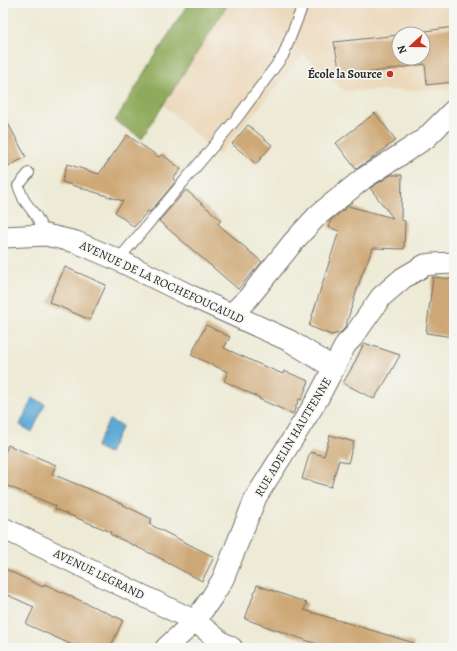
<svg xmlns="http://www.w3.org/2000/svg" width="457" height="651" font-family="Alegreya,serif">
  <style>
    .built { fill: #ecd8ba; fill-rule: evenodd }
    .forest { fill: #8faa5c; stroke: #5d6a44 }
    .water { fill: #5da9d6; stroke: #446a80 }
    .building { fill: #cda775 }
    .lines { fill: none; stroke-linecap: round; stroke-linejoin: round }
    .lane-casing { stroke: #6f6e66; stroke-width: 12 }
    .street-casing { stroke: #6f6e66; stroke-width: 23 }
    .lane { stroke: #fff; stroke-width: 10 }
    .street { stroke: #fff; stroke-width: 21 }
    .poi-dot { fill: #c8321e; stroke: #f6f6f2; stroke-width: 1.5 }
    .labels { text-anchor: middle; stroke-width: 3.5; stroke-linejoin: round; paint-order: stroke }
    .poi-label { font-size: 12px; font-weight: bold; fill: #2b2b2b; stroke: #f6f6f2; text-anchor: end }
    .street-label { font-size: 12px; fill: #2b2b2b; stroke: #f6f6f2 }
  </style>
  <rect width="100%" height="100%" fill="#f6f6f2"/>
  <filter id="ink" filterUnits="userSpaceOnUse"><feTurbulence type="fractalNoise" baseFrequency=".025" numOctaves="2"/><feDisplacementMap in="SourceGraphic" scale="8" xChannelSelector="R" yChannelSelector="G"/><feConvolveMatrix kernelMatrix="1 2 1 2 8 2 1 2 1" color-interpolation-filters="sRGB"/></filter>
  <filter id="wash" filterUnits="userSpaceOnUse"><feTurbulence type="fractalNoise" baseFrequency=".012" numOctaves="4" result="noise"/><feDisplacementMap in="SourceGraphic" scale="16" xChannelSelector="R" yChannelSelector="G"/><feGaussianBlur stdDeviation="0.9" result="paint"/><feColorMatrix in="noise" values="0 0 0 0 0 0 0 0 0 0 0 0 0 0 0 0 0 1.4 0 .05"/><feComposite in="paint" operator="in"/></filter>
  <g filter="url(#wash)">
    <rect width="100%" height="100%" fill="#edead5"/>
    <path class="built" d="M229 3H451L454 16V90L345 91 304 55 218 155 164 105ZM399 34H423V58H399Z"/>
    <polygon class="forest" points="188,3 229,3 142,138 115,121"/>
    <g class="water">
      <polygon points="32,398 45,404 32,432 20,425"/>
      <polygon points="109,420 122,426 109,453 96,447"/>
    </g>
    <g id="blocks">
      <g class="building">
        <polygon points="454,27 454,82 427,85 425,64 341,77 334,42 399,35 399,58 423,58 423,34 404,34"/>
        <polygon points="375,113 396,140 374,157 356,169 336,143"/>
        <polygon points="3,114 26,157 3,169"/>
        <polygon points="248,125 272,145 256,164 232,144"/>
        <polygon points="127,135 159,157 162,154 181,169 173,179 176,181 150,212 148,211 134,227 115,212 123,201 62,182 67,164 99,174"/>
        <polygon points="391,175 402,175 401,220 405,221 404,249 373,248 362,274 345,328 340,333 331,335 309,326 339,231 328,227 331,220 348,206 393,218 370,188"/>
        <polygon points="186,190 221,220 218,224 262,262 238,289 159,221"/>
        <polygon points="65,267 106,285 90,320 49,302"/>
        <polygon points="433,277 454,279 454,323 453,337 426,333"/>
        <polygon points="206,325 230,337 224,348 261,365 283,374 284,371 309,381 301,400 299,399 293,414 259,399 260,398 224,381 228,372 191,355"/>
        <polygon points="364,343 400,355 387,379 374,399 343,383 354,364"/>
        <polygon points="330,435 354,442 348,463 339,460 331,487 302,479 310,452 324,456"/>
        <polygon points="8,445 56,465 52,474 103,495 152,519 149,524 214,557 202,581 164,561 164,560 110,534 111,532 55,509 56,506 3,484 3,458"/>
        <polygon points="3,568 43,587 44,584 123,620 110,648 79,648 26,624 34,607 3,593"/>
        <polygon points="257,585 307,603 304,610 414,643 413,648 328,648 245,619"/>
      </g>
    </g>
  </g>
  <g filter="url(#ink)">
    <use href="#blocks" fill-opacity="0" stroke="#6f6e66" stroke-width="1"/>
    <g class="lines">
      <defs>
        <g id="lane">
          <polyline points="29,173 18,186 24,200 36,216 46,235"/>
          <polyline points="118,260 237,118 283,56 301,10"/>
        </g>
        <g id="street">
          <polyline points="3,237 46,235 76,242 118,260 191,296 290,341 334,368"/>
          <polyline points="232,314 249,297 294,241 318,215 364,178 397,157 426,138 454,110"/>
          <polyline points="3,528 195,621 221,642 232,648"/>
          <polyline points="166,648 195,621 212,597 223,579 256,497 317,400 346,344 353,337 381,297 403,278 425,265 433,264 454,263"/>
        </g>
      </defs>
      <use href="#lane" class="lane-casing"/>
      <use href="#street" class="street-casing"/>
      <use href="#lane" class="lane"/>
      <use href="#street" class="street"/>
    </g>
  </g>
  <circle class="poi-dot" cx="390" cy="74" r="4"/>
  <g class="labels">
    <g class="poi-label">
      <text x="382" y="78">École la Source</text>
    </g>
    <g class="street-label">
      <text transform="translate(162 282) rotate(25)" y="4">AVENUE DE LA ROCHEFOUCAULD</text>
      <text transform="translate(293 437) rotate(-59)" y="4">RUE ADELIN HAUTFENNE</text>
      <text transform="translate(99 574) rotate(26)" y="4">AVENUE LEGRAND</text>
    </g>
  </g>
  <rect width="457" height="651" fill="none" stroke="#f6f6f2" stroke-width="16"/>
  <g transform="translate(411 46) rotate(249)"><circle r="19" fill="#f6f6f2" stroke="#a5a5a2"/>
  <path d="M0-3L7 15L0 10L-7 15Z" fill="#c8321e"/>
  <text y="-6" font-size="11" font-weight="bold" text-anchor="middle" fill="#2b2b2b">N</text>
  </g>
</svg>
